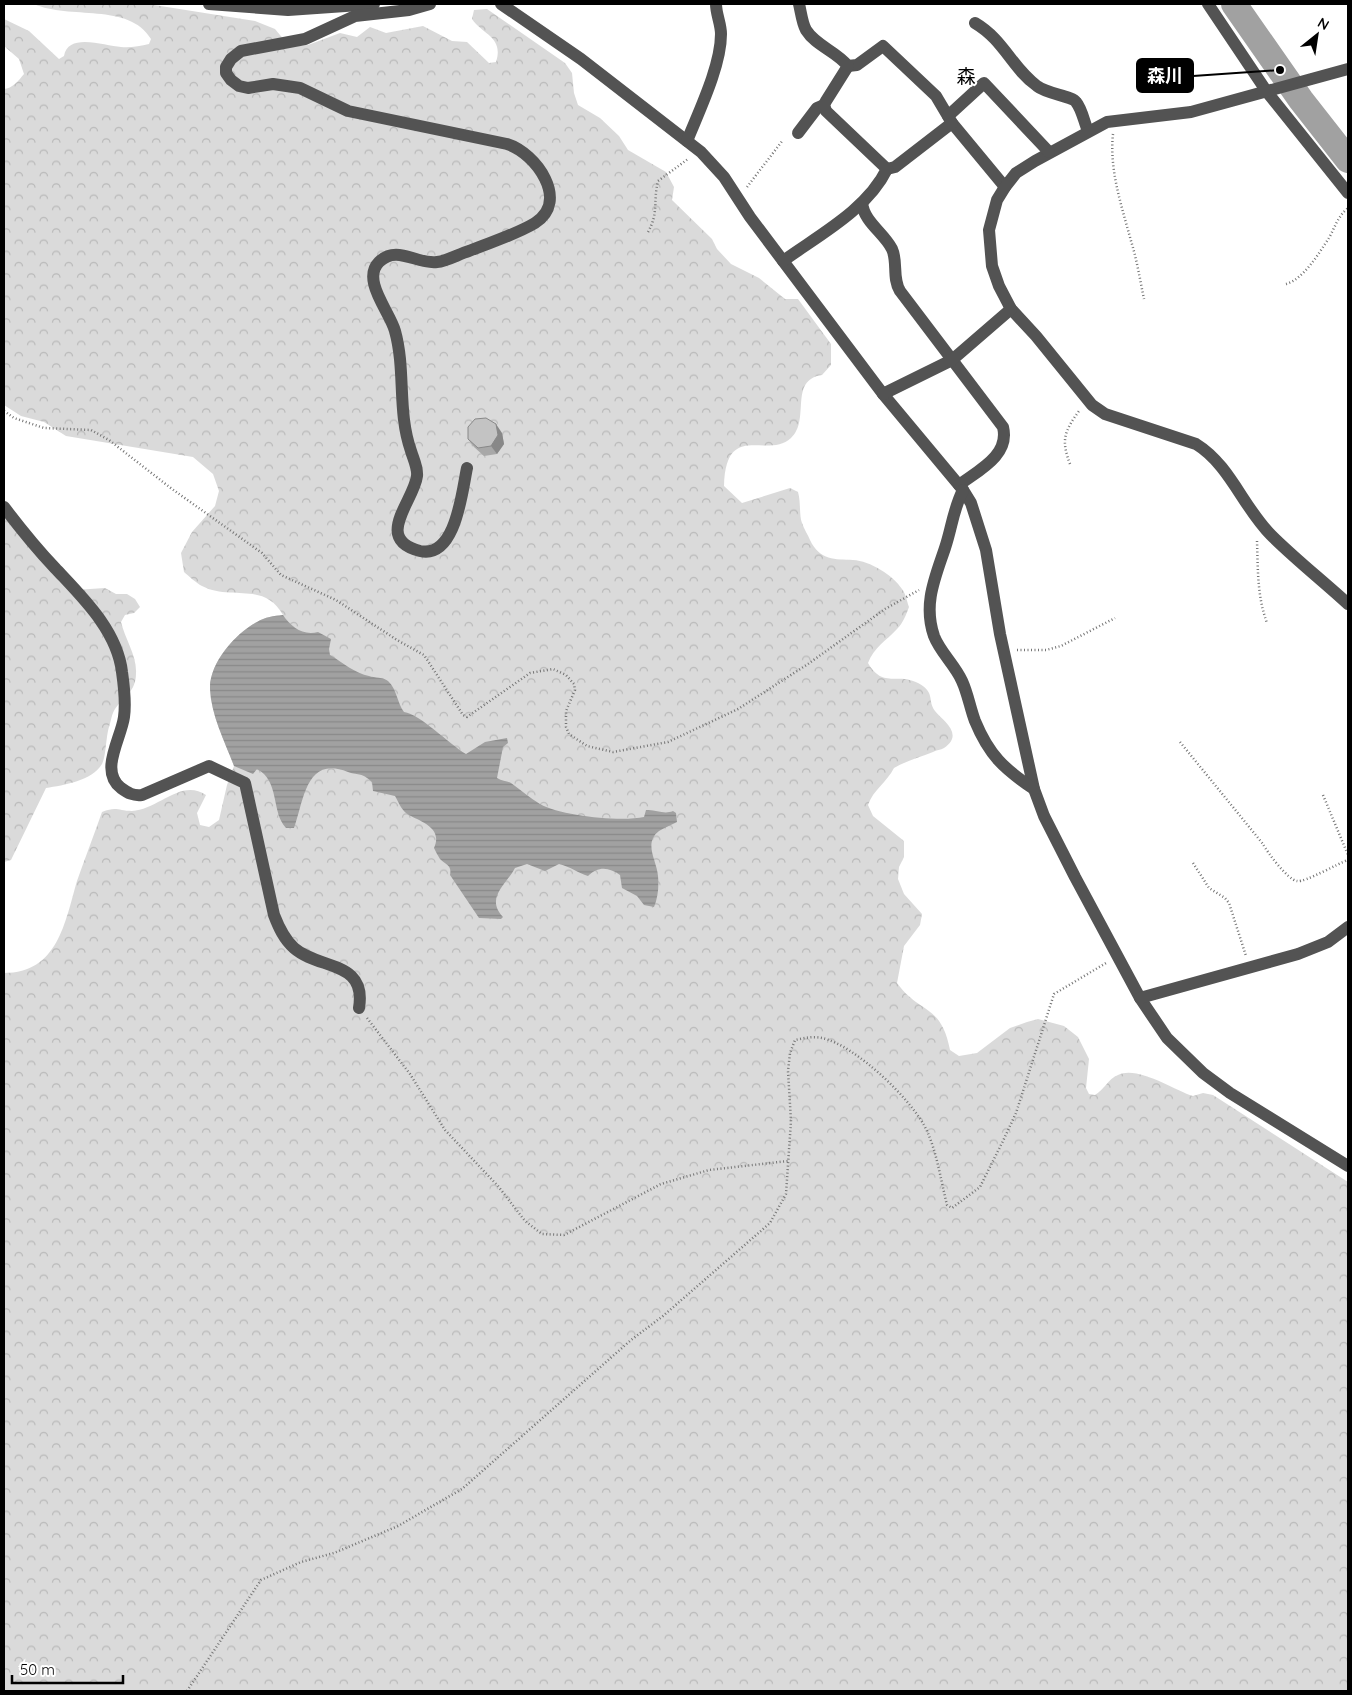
<svg xmlns="http://www.w3.org/2000/svg" width="1352" height="1695" font-family="Quicksand,'Noto Sans JP',sans-serif">
  <style>
    .forest { fill: url(#forest-crowns) }
    .water { fill: url(#water-rules) }
    .lines { fill: none; stroke-linecap: round; stroke-linejoin: round }
    .river { stroke: #a1a1a1; stroke-width: 26 }
    .path { stroke: #757575; stroke-width: 2.5; stroke-dasharray: 1 2.5; stroke-linecap: butt }
    .minor { stroke: #535353; stroke-width: 12 }
    .wall { fill: #a8a8a8 }
    .shaded-wall { fill: #888 }
    .building { fill: #c3c3c3; stroke: #888 }
    .labels { text-anchor: middle; stroke-width: 4; stroke-linejoin: round; paint-order: stroke }
    .quarter-label { font-size: 19px; fill: #000; stroke: #fff }
    .leader { fill: none; stroke: #000; stroke-width: 2 }
    .callout-dot { fill: #000; stroke: #fff; stroke-width: 2 }
    .callout { fill: #000; stroke: #000; stroke-width: 2 }
    .callout-label { font-size: 18px; text-anchor: middle; font-weight: bold; fill: #fff }
  </style>
  <defs>
    <pattern id="forest-crowns" width="20" height="18" patternUnits="userSpaceOnUse" patternTransform="scale(1.25)"><rect width="20" height="18" fill="#dadada"/><path d="M2 6a3 3 0 1 1 6 0M12 15a3 3 0 1 1 6 0" fill="none" stroke="#b9b9b9"/></pattern>
    <pattern id="water-rules" width="6" height="5" patternUnits="userSpaceOnUse" patternTransform="scale(1.25)"><rect width="6" height="5" fill="#a1a1a1"/><path d="M0 2.5h6" fill="none" stroke="#898989"/></pattern>
  </defs>
  <rect width="100%" height="100%" fill="#fff"/>
  <g class="forest">
    <path d="M34 4H148L255 21 275 29 290 47 308 45 340 33 357 37 370 27 386 33 423 26 452 41 467 42 489 63 496 62C504 37 483 35 472 19L474 10 487 9 565 63 572 73 574 93 578 105 600 118 619 136 628 150 666 172 674 187 672 200 712 239 717 249 731 264 759 278 785 299H798L831 344V365L822 375C788 380 811 420 791 438 767 460 726 420 724 486L742 503 790 488 798 492C801 502 799 516 802 523 804 529 808 535 810 540 820 561 835 559 853 560 870 561 893 575 902 589 906 594 907 602 909 607 906 615 903 623 897 629 886 641 874 647 868 663 883 689 897 672 918 683 936 693 927 700 935 711 942 720 965 734 944 748 941 750 936 750 933 752 920 757 906 761 894 768 887 782 873 790 868 805L873 816 904 841V857L899 867 898 879 904 894 922 914 920 925 904 946 897 983C919 1014 941 1003 950 1050L959 1056 977 1053 1010 1028 1027 1022 1038 1019 1064 1026 1078 1037 1089 1059 1086 1088 1089 1094 1095 1095C1104 1090 1108 1079 1118 1075 1137 1065 1174 1090 1193 1096L1203 1093 1213 1095 1348 1182V1691H4V973C58 973 65 922 77 881 85 858 94 835 102 812 117 806 118 811 132 811 158 810 181 778 206 795L197 813 200 825 209 827 219 820 227 785 234 766C225 742 211 715 210 689 209 663 236 633 257 622 265 617 274 616 283 615 264 581 231 601 202 586 196 583 189 576 184 572L181 553 192 532 215 506 219 491 213 474 193 457 66 436 44 422 21 416 4 405V89C12 89 19 80 24 74L19 59 4 46V19L29 31 59 59 64 56C68 32 105 46 121 47 130 48 140 46 149 44L151 39C129 2 69 20 34 4Z"/>
    <path d="M4 512 75 590 105 588 116 594H127L135 599 140 607 134 613 125 615 121 622C125 639 137 656 136 673 136 692 124 696 115 709 112 713 111 721 109 727 106 736 106 757 102 764 92 781 64 785 46 788L11 860 4 862Z"/>
  </g>
  <path class="water" d="M283 615C291 627 303 636 318 632L331 639 329 649 330 655C342 662 356 674 369 676 375 678 383 677 388 681 397 689 397 703 404 712 420 714 449 744 466 754L485 742 507 738 508 743 503 747 497 778C502 781 507 781 511 783 521 790 530 798 540 804 561 816 621 822 644 817L646 810C656 809 663 815 673 811L676 813 677 822C671 825 664 828 659 831 643 843 657 861 658 876 659 887 658 897 654 907L644 905 637 896 622 888 620 875C609 867 598 866 588 876 578 873 571 867 559 864L545 871 527 864 515 868C506 885 485 898 503 917L501 919 479 918 450 875C452 865 446 865 440 859 438 856 436 852 434 848 444 826 417 821 406 813 401 809 398 801 395 796L373 791 372 782C361 772 360 776 348 772 306 755 304 800 294 828H286C271 812 280 781 257 769L253 774 234 766C225 742 211 715 210 689 209 663 236 633 257 622 265 617 274 616 283 615Z"/>
  <g class="lines">
    <polyline class="river" points="1234,4 1301,100 1348,160"/>
    <g class="path">
      <path d="M1113 134C1109 170 1122 207 1131 241 1137 260 1140 280 1144 299"/>
      <polyline points="747,187 783,140"/>
      <path d="M648 232C659 213 653 200 658 181L688 159"/>
      <path d="M1286 284C1304 279 1319 253 1329 238 1335 227 1338 216 1348 208"/>
      <polyline points="4,411 14,418 44,428 91,430 109,440 172,489 262,553 281,575 336,600 397,640 424,655 463,715 467,717 530,673 553,669 566,675 574,684 575,690 566,711 566,727 569,734 587,746 613,752 668,742 738,709 808,664 885,609 919,590"/>
      <path d="M1070 464C1061 440 1064 432 1079 411"/>
      <path d="M1257 541C1258 569 1257 596 1267 623"/>
      <polyline points="1017,650 1046,650 1061,646 1115,618"/>
      <path d="M1180 742 1263 844C1267 852 1288 880 1297 881 1304 883 1339 863 1348 860"/>
      <polyline points="1323,795 1348,855"/>
      <polyline points="1193,863 1209,888 1225,898 1229,903 1246,956"/>
      <polyline points="367,1018 410,1074 445,1130 498,1186 525,1221 542,1234 564,1235 661,1184 709,1170 788,1161"/>
      <path d="M187 1691 261 1580 301 1562 334 1553 398 1526 462 1489 631 1340 663 1316 770 1223 786 1194 791 1121 788 1071 790 1053 795 1040C804 1038 813 1036 822 1038 855 1045 913 1100 927 1131 937 1153 941 1181 947 1205L952 1208 980 1187 1003 1141 1016 1113 1054 994 1106 963"/>
    </g>
    <g class="minor">
      <polyline points="209,4 288,10 374,4"/>
      <path d="M430 4 409 10 355 16 305 39 241 51 231 59 226 67V73L231 80 239 86 248 88 273 84 300 88 348 111 507 144C536 153 570 201 535 223 515 235 491 242 469 251 459 254 447 261 437 262 417 265 397 244 379 262 361 280 390 312 395 331 406 371 397 411 411 451 413 458 418 468 417 476 414 501 373 539 420 551 456 559 462 491 467 468"/>
      <polyline points="501,4 581,59 701,152 724,177 750,217 883,394 963,490 971,503 986,550 1000,634 1034,789 1044,816 1075,877 1140,998 1167,1038 1203,1073 1230,1093 1348,1166"/>
      <polyline points="1208,4 1267,92 1348,193"/>
      <path d="M975 23C1004 40 1012 68 1037 86 1047 94 1072 96 1076 102 1082 109 1084 122 1088 131"/>
      <polyline points="848,66 857,65 883,46 936,96 952,123 1005,187"/>
      <path d="M1348 69 1191 112 1107 122 1035 161 1016 173 1005 187 997 200 989 230 992 266 999 286 1011 309 1036 336 1092 405 1105 414 1196 444C1230 465 1243 507 1271 535 1295 559 1323 581 1348 604"/>
      <polyline points="948,116 984,83 1049,152"/>
      <polyline points="798,133 817,108 824,105"/>
      <path d="M687 141C699 111 721 66 721 34 721 24 716 14 716 4"/>
      <polyline points="887,169 895,167 952,123"/>
      <path d="M862 203C864 222 884 233 892 249 898 262 892 278 900 291L1003 427C1010 455 979 470 959 485"/>
      <path d="M783 261C819 235 867 210 887 169L826 111 824 105 826 101 848 66C836 51 816 46 806 30 802 23 801 12 799 4"/>
      <polyline points="883,394 952,360 1011,309"/>
      <path d="M963 490C953 510 952 527 945 548 935 578 923 604 934 636 940 652 955 665 962 681 968 694 970 708 975 721 989 755 1004 769 1034 789"/>
      <path d="M4 507C20 528 37 549 55 568 82 597 117 630 122 672 124 686 126 703 124 717 121 739 99 771 121 788 128 793 133 796 142 795L209 766 245 783 274 915C279 928 284 939 294 948 319 970 367 960 359 1008"/>
      <polyline points="1140,998 1298,954 1328,942 1348,927"/>
    </g>
  </g>
  <polygon class="wall" points="502,433 504,444 497,454 484,456 474,447 468,439"/>
  <polygon class="shaded-wall" points="496,424 502,433 504,444 497,454 491,446"/>
  <polygon class="building" points="486,418 496,424 498,435 491,446 478,448 468,439 468,427 475,419"/>
  <g class="labels">
    <g class="quarter-label">
      <text x="966" y="83">森</text>
    </g>
  </g>
  <path class="leader" d="M1280 70L1193 76"/>
  <circle class="callout-dot" cx="1280" cy="70" r="5"/>
  <rect class="callout" x="1137" y="59" width="56" height="33" rx="5"/>
  <g class="callout-label">
    <text x="1165" y="82">森川</text>
  </g>
  <rect width="1352" height="1695" fill="none" stroke="#000000" stroke-width="10"/>
  <g transform="translate(1317 35) rotate(30)" stroke="#ffffff" stroke-width="4" paint-order="stroke">
  <path d="M0-4L9 19L0 12L-9 19Z" fill="#000000"/>
  <text y="-8" font-size="14" font-weight="bold" text-anchor="middle" fill="#000000">N</text>
  </g>
  <path d="M12 1675v8h111v-8" fill="none" stroke="#000000" stroke-width="2.5"/>
  <text x="20" y="1675" font-size="15" fill="#000000" stroke="#ffffff" stroke-width="4" paint-order="stroke">50 m</text>
</svg>
